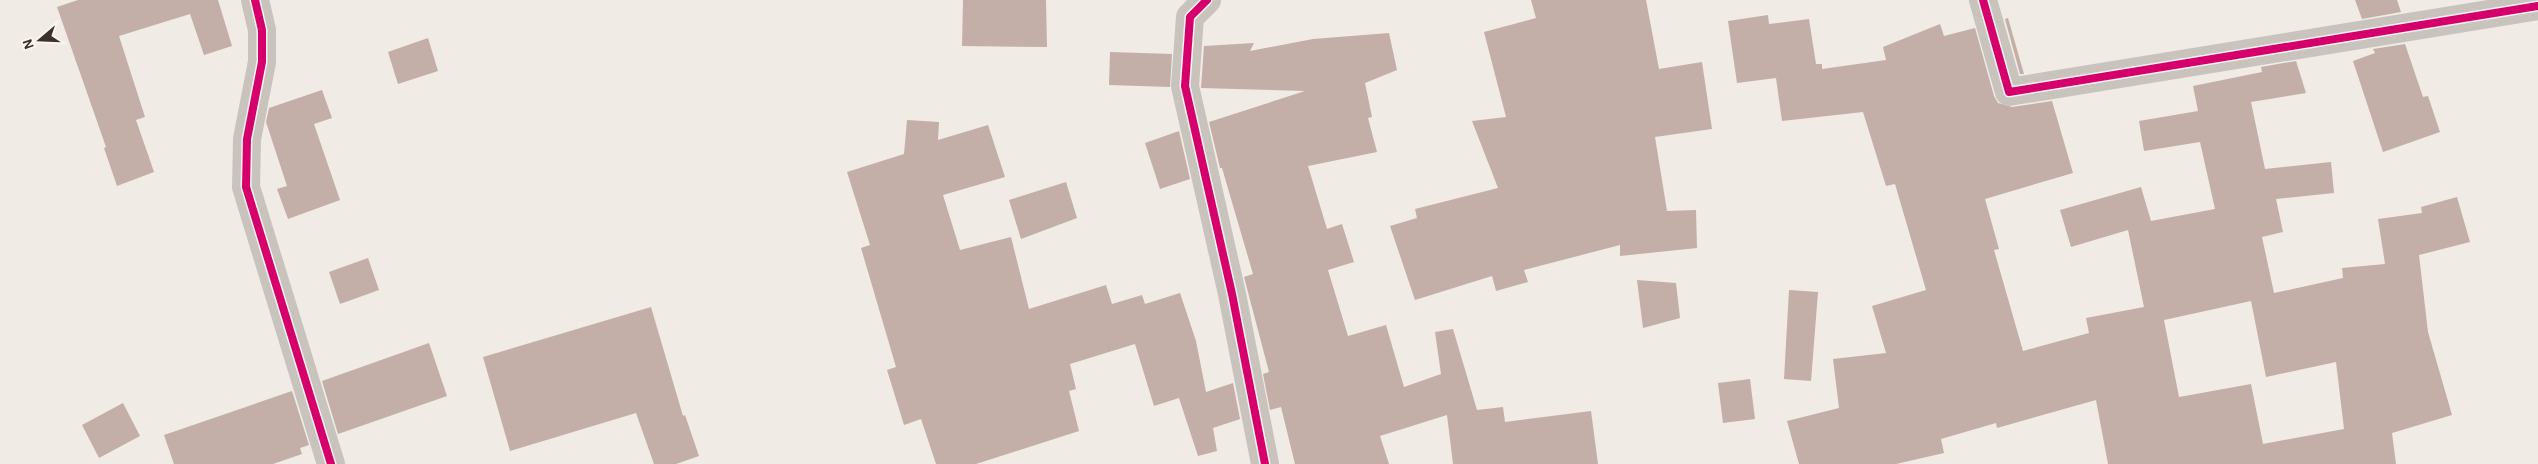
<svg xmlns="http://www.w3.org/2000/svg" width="2538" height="464" font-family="'Alegreya Sans',sans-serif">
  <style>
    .building { fill: #c3afa7; fill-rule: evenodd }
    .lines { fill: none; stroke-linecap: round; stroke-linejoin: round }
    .minor { stroke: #c9c3be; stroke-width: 28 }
    .cycleway-casing { stroke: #fbf5ee; stroke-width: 11 }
    .cycleway { stroke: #d6006c; stroke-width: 8 }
  </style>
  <rect width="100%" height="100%" fill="#f0ebe5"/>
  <g class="building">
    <polygon points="78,0 218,0 232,46 204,55 190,14 119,36 145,117 136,120 154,172 117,186 104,148 106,147 57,7"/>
    <polygon points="963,0 1046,0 1047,47 962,46"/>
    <polygon points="1531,0 1646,0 1659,69 1702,62 1712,129 1655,137 1667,211 1696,210 1697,248 1620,256 1620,245 1524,270 1528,282 1496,291 1492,276 1415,300 1390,226 1417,218 1415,209 1498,188 1472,121 1506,117 1484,32 1536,18"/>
    <polygon points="2355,0 2397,0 2401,12 2362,19"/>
    <path d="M1768 15 1769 24 1809 19 1816 64H1822V69L1886 60 1883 47 1940 24 1944 36 1975 28 1994 96 1998 103 2012 107 2052 101 2073 173 1985 199 1999 249 1994 250 2023 351 2089 333 2086 318 2144 307 2128 230 2071 247 2060 210 2141 187 2151 221 2215 209 2200 142 2144 151 2139 121 2198 111 2193 86 2262 72 2261 67 2296 61 2306 93 2251 102 2265 169 2331 162 2334 193 2276 199 2283 232 2262 237 2274 293 2343 278 2342 268 2385 264 2378 219 2422 213 2421 207 2457 197 2470 242 2419 255 2428 332 2452 415 2392 433 2396 464H2108L2096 400 1997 428 1996 423 1941 439 1944 453 1896 464H1799L1787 421 1839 408 1833 359 1886 353 1872 306 1926 290 1895 184 1886 186 1863 112 1782 121 1776 78 1737 83 1728 21ZM2251 301 2266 377 2336 362 2344 429 2263 444 2251 384 2179 397 2164 320Z"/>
    <polygon points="2008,18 2024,74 2020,74 2005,19"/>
    <polygon points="1389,33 1397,70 1365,83 1372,117 1368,118 1377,152 1308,166 1327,229 1342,224 1354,262 1328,270 1348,336 1386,325 1404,387 1441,374 1435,332 1453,329 1477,410 1503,407 1505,422 1591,411 1598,464 1453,464 1447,415 1380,436 1389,464 1295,464 1281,407 1270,410 1263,374 1269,372 1244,277 1253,274 1222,168 1220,168 1209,122 1305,91 1201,88 1204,46 1254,43 1250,51 1313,39"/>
    <polygon points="428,38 438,71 398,84 388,52"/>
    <polygon points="2405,44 2423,97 2428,96 2440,132 2383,152 2353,61 2375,53 2373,49"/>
    <polygon points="1110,52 1172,54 1170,87 1109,85"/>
    <polygon points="322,90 332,118 314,124 340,200 288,219 277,189 287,186 266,122 269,108"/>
    <polygon points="907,120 939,122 938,140 988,125 1005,177 943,195 960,250 1011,237 1029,309 1106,285 1112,304 1142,295 1145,304 1180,293 1196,341 1206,392 1233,383 1240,419 1213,428 1217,451 1198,456 1179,398 1154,406 1135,344 1070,364 1076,389 1069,391 1079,431 976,464 936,464 921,419 904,425 887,370 896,367 861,248 870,245 847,172 904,154"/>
    <polygon points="1179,131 1190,179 1160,189 1145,143"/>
    <polygon points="1066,182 1077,218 1021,239 1009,200"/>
    <polygon points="368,258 379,290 340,304 329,272"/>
    <polygon points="1637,280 1676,283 1680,318 1643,328"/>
    <polygon points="1789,290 1818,292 1811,381 1784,379"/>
    <polygon points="651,307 683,416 685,415 699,456 676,464 654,464 636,413 510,451 483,357"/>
    <polygon points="429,343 447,396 338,434 322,381"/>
    <polygon points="1750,379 1755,419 1723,423 1718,383"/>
    <polygon points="292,391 309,445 300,448 302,454 273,464 174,464 164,435"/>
    <polygon points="123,403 140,436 99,458 82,425"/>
  </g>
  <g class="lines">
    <g class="minor">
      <polyline points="255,0 262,30 262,62 247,139 246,187 331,464"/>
      <polyline points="1207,0 1190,17 1185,86 1232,294 1265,464"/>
      <polyline points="1983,0 2009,92 2538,6"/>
    </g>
    <defs>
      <g id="cycleway">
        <polyline points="255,0 262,30 262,62 247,139 246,187 331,464"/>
        <polyline points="1207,0 1190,17 1185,86 1232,294 1265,464"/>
        <polyline points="1983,0 2009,92 2538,6"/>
      </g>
    </defs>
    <use href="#cycleway" class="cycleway-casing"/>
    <use href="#cycleway" class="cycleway"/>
  </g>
  <g transform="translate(40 40) rotate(251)" stroke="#fbf5ee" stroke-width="4" paint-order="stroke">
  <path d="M0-4L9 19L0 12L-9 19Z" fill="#3b302b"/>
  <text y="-8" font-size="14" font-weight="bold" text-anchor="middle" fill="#3b302b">N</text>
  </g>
</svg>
